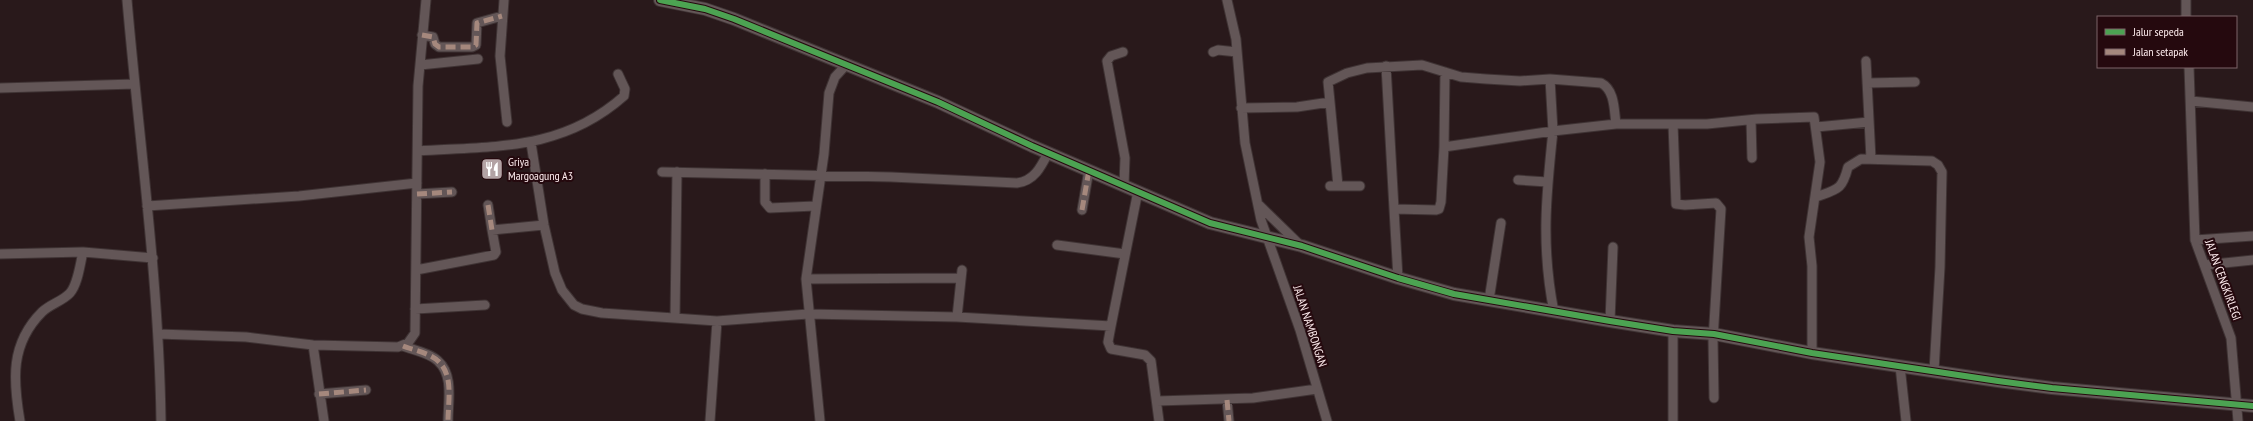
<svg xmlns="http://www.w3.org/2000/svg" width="2253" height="421" font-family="'PT Sans Narrow',sans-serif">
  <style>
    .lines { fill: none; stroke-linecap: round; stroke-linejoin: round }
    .minor-casing { stroke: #3f3334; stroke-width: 11 }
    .tertiary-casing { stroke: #3f3334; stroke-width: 14 }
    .minor { stroke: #635657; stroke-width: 9 }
    .tertiary { stroke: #635657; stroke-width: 12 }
    .quiet { stroke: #a5887d; stroke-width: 5; stroke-dasharray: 10 5; stroke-linecap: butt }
    .cycleway-casing { stroke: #25090e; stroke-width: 8 }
    .cycleway { stroke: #4ca352; stroke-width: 6 }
    .labels { text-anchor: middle; stroke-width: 4; stroke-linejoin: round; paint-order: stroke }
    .poi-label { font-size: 12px; fill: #feecee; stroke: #25090e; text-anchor: start }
    .street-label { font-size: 12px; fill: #feecee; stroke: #25090e }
  </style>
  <rect width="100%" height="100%" fill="#29191b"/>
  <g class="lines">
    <!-- minor casing -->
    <g class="minor-casing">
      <path id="minor" d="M 127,0 C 139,140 159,280 161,421
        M 504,0 L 500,56 L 507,122
        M 1227,0 L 1236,39 L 1245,143 L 1261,220 L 1300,330 L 1327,421
        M 2186,0 L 2186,17
        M 422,35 L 433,37 L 435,44 L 439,47 L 472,47 L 476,45 L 477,23 L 502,16
        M 1123,52 L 1111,56 L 1107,61 L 1125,158 L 1124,185
        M 1213,52 L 1218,50 L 1237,52
        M 1866,61 L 1871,159
        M 420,65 L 478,59
        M 1386,66 L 1394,209
        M 2189,67 L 2195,240 L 2231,338 L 2238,421
        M 1867,83 L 1915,82
        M 0,88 L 135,84
        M 2191,101 L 2253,107
        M 1330,102 L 1338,186
        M 1241,108 L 1297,107 L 1330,102 L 1328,82 L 1347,73 L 1367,68 L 1422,65 L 1461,77 L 1486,79 L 1520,81 L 1550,79 L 1601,83 C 1615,90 1614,110 1616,124
        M 1751,120 L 1752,158
        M 1673,124 L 1676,204 L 1685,205 L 1716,203 L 1721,209 L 1713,340 L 1714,398
        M 1816,127 L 1869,122
        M 531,143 L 544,225 L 555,273 L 562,290 L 574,305 L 582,309 L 602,313 L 717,321 L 808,314 L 957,317 L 1111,326 L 1138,191
        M 1444,147 L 1553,131 L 1550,79
        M 418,151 C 495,146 562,151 624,96 L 625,89 L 618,74
        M 662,172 L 891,177 L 1017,183 C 1034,181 1041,167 1048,153
        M 765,174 L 765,202 L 770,208 L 815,206
        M 1518,180 L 1548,182
        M 1330,186 L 1360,186
        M 417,194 L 452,192
        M 1816,197 C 1838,189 1842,190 1848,167 L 1861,159 L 1932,161 L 1938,165 L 1942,172 L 1940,267 L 1934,371
        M 1258,204 L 1300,245
        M 488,205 L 492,230
        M 147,206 L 299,196 L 417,183
        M 1082,210 L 1089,170
        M 2195,240 L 2253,236
        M 1057,245 L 1125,254
        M 0,254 L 83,252 L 153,258
        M 2205,265 L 2253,260
        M 416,270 L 494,255 L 496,252 L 492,230 L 544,225
        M 1398,278 L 1394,209 L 1436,210 L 1439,209 L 1441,202 L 1444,147 L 1445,72
        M 806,279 L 961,278
        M 1489,300 L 1501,223
        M 415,309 L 485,305
        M 1554,312 C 1541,247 1546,196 1553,131 L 1616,124 L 1707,124 L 1757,119 L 1814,117 L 1820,162 L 1809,237 L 1812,266 L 1812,353
        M 957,317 L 962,270
        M 675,318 L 677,172
        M 1610,321 L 1613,247
        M 1111,326 L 1108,342 L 1111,349 L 1145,355 L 1151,361 L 1159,421
        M 1673,331 L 1673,421
        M 158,334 L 246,337 L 313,345 L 398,347 L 408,343 L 415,333 L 418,86 L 426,0
        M 313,345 L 324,421
        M 403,346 C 413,350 430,353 438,361 C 454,375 448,402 448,421
        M 1900,366 L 1906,421
        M 319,394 L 366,390
        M 1227,400 L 1229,421
        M 1157,401 L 1253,398 L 1317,389
        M 20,421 C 13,380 10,344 42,312 C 50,304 63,301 70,293 C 78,284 80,264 83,252
        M 710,421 L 717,321
        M 820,421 L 806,279 L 824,154 L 829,93 L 835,77 L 846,65"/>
    </g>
    <!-- tertiary casing -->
    <g class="tertiary-casing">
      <path id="tertiary" d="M 660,0 L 705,9 L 734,19 L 938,102 L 1032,146 L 1210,223 L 1302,246 L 1398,278 L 1454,294 L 1610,321 L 1673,331 L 1714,334 L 1812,353 L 1998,381 L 2052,388 L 2253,406"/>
    </g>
    <!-- minor -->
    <use href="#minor" class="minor"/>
    <!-- tertiary -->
    <use href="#tertiary" class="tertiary"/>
    <!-- quiet -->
    <path class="quiet" d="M 422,35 L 433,37 L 435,44 L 439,47 L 472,47 L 476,45 L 477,23 L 502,16
      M 417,194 L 452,192
      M 488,205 L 492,230
      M 1082,210 L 1089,170
      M 403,346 C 413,350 430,353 438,361 C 454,375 448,402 448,421
      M 319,394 L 366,390
      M 1227,400 L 1229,421"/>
    <!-- cycleway casing -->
    <g class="cycleway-casing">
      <path id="cycleway" d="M 660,0 L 705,9 L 734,19 L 938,102 L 1032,146 L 1210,223 L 1302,246 L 1398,278 L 1454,294 L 1610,321 L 1673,331 L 1714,334 L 1812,353 L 1998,381 L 2052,388 L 2253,406"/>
    </g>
    <!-- cycleway -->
    <use href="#cycleway" class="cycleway"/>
  </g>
  <!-- icons -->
  <defs>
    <g id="restaurant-square" transform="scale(1.15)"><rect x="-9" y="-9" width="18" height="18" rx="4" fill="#b3a2a4" stroke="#25090e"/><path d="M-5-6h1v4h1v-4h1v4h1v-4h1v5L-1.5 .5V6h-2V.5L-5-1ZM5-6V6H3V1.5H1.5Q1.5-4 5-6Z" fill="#fff"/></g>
  </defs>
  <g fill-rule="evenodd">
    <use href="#restaurant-square" x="492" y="169"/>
  </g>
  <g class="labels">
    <!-- poi labels -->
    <g class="poi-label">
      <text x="508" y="166">Griya<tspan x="508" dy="14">Margoagung A3</tspan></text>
    </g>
    <!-- street labels -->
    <g class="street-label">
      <text transform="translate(2223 280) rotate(70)" y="4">JALAN CENGKIRLEGI</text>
      <text transform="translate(1310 326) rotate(72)" y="4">JALAN NAMBONGAN</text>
    </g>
  </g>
  <!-- legend -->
  <rect x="2097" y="16" width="140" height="52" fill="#25090e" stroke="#7c6468"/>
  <rect x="2105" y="29" width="20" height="6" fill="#4ca352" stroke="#7c6468"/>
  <text x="2133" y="36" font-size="12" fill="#feecee">Jalur sepeda</text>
  <rect x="2105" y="49" width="20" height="6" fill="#a5887d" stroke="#7c6468"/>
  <text x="2133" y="56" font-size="12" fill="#feecee">Jalan setapak</text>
</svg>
